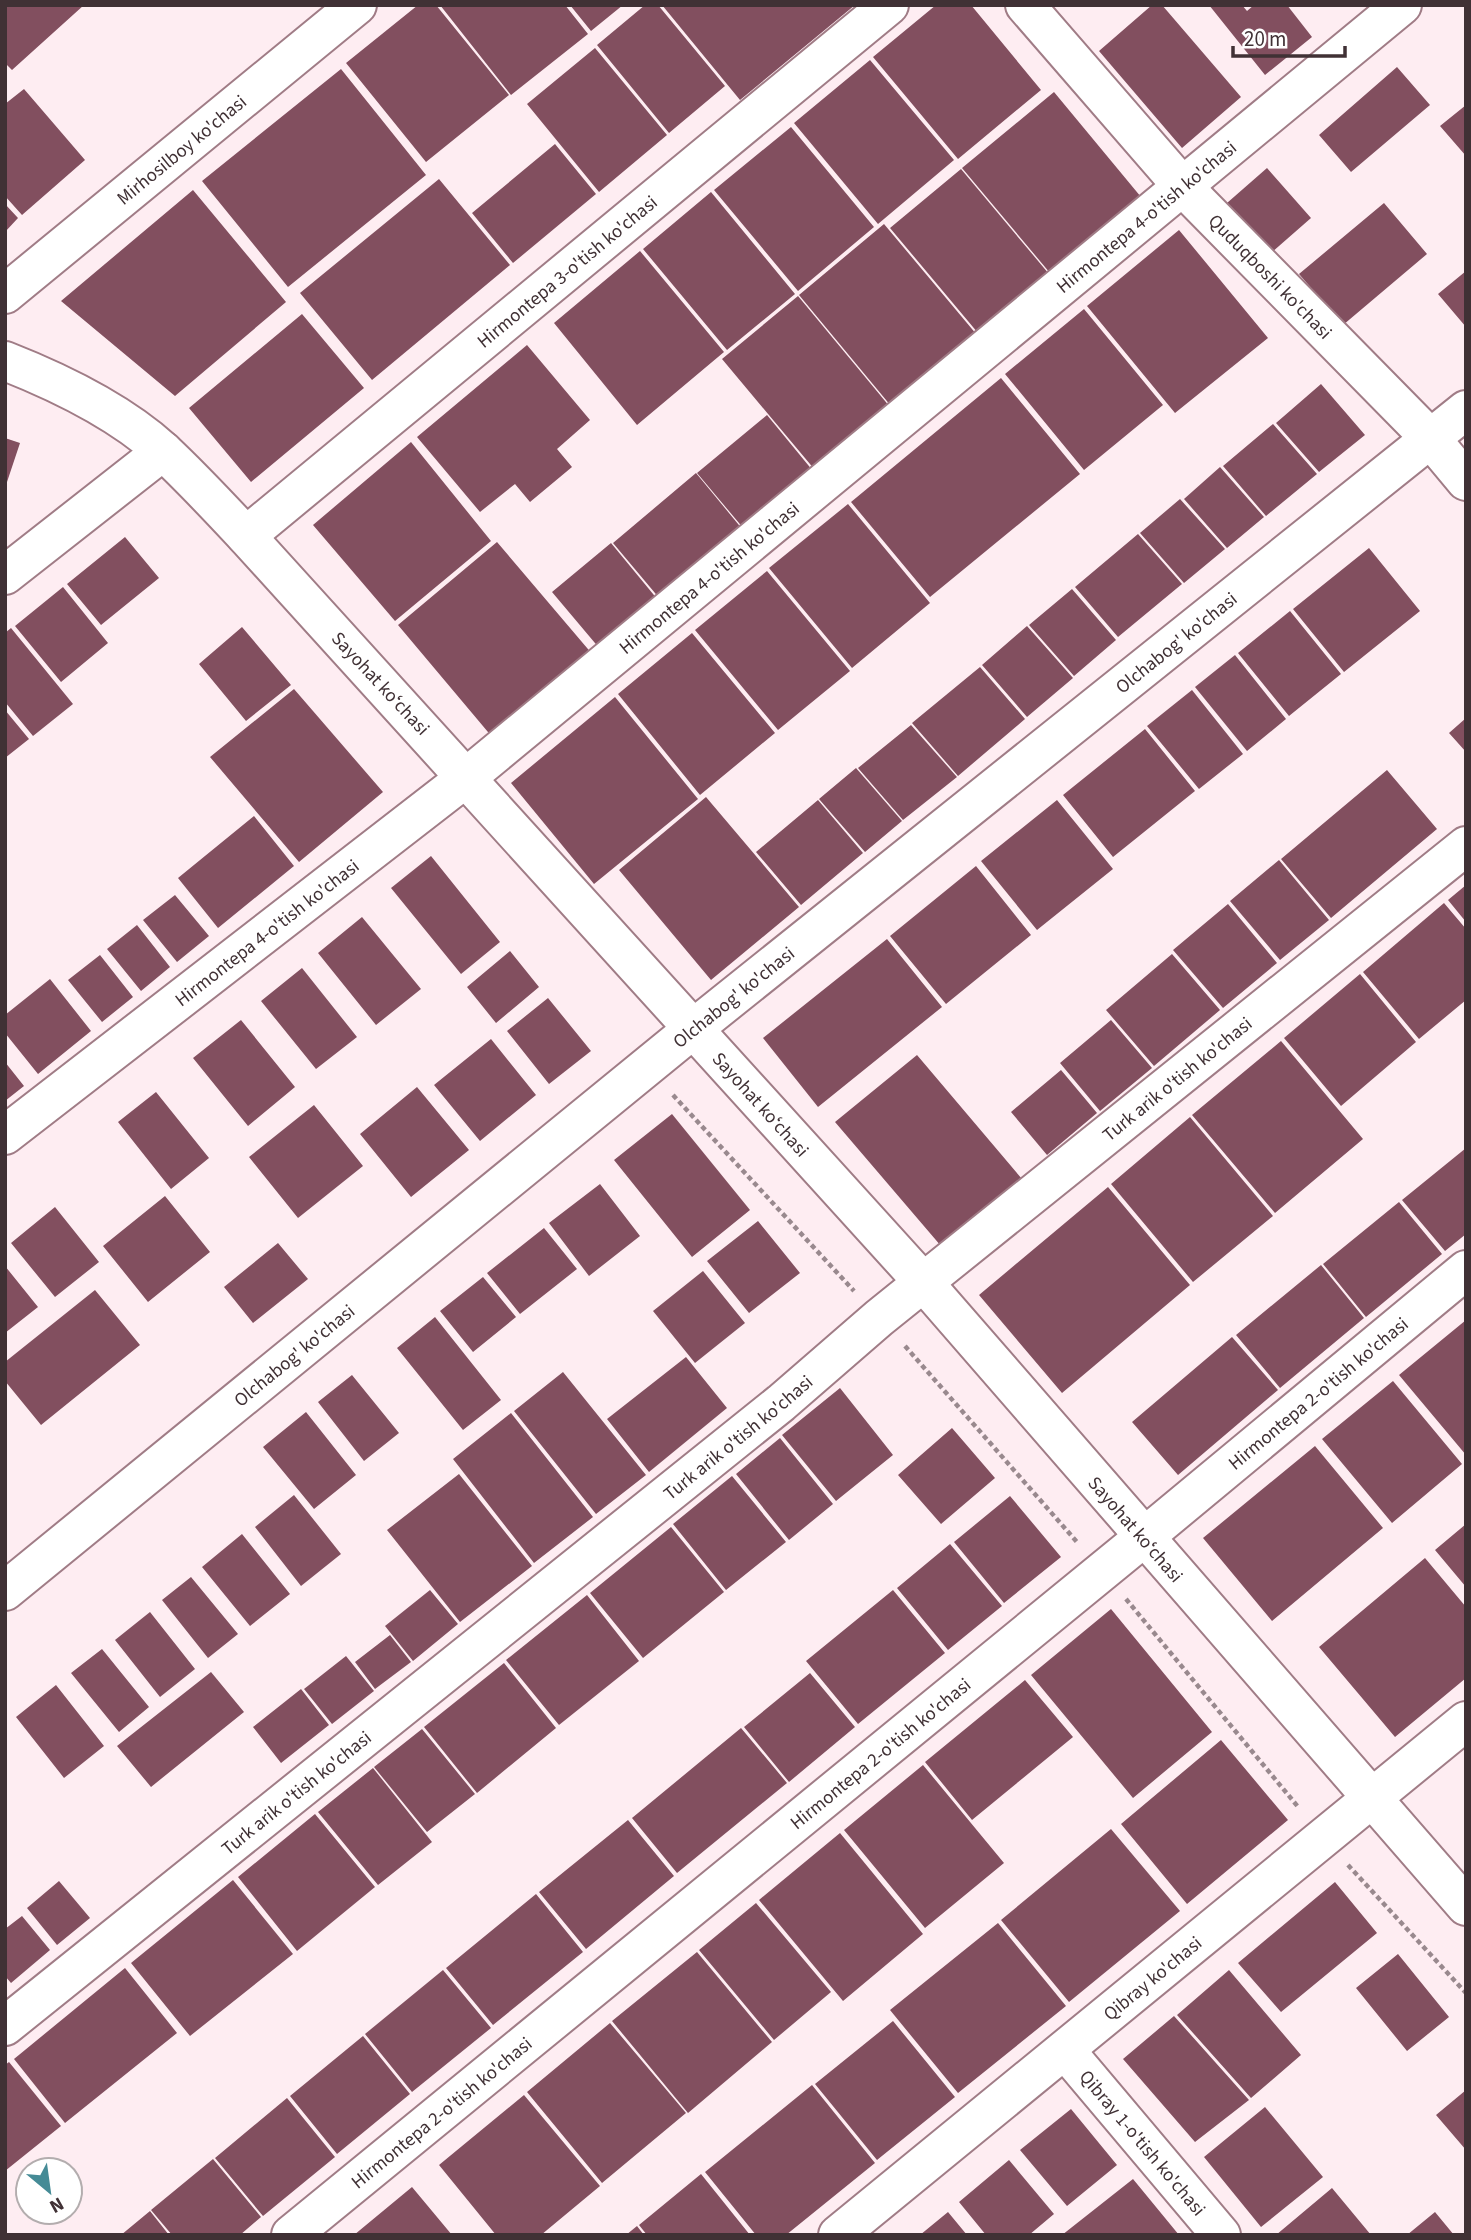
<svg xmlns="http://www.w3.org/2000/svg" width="1471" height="2240" font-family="'Source Sans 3',sans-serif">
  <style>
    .building { fill: #824f5f }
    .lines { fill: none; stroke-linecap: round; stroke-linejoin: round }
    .minor-casing { stroke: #a07c86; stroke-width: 42 }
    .path { stroke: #99898e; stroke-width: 4.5; stroke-dasharray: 5 3.5; stroke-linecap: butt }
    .minor { stroke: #fff; stroke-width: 38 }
    .labels { text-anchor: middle; stroke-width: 7; stroke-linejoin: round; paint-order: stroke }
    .street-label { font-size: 19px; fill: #403135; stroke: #fff }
  </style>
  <rect width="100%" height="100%" fill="#feedf2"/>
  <!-- building -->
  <path class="building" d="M 5,5 L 84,5 L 12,70 L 5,63 Z
    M 418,5 L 436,5 L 509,95 L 426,162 L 346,63 Z
    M 440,5 L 565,5 L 588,34 L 511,95 Z
    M 570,5 L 623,5 L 591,31 Z
    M 645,5 L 658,5 L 725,86 L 669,133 L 597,45 Z
    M 662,5 L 855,5 L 740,100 Z
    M 936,5 L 971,5 L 1041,90 L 958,159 L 873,57 Z
    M 1152,5 L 1162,5 L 1241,97 L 1182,148 L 1099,51 Z
    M 1209,5 L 1242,5 L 1247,11 L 1254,5 L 1287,5 L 1312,37 L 1265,75 Z
    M 595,48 L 667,135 L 599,192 L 527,104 Z
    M 870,60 L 954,160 L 878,224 L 794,123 Z
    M 1397,67 L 1430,105 L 1351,172 L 1319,135 Z
    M 341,69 L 426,175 L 288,287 L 202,181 Z
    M 24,89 L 85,160 L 22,215 L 5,196 L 5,104 Z
    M 1054,92 L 1141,197 L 1050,273 L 962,168 Z
    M 1466,105 L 1466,156 L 1440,126 Z
    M 791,127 L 874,227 L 798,291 L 714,190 Z
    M 555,144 L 596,194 L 513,263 L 472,213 Z
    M 1267,168 L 1311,218 L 1271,253 L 1227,203 Z
    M 961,169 L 1049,274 L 978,333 L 890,228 Z
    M 439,179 L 510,265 L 372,380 L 300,293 Z
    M 193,190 L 286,302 L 175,396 L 61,301 Z
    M 711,192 L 795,294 L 727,350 L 643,249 Z
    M 1384,203 L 1427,254 L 1343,325 L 1299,274 Z
    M 5,204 L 18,218 L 5,232 Z
    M 884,224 L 977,335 L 891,406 L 799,295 Z
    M 1179,230 L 1268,338 L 1175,413 L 1087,306 Z
    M 640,251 L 724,352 L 637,425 L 554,323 Z
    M 1466,271 L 1466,327 L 1438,294 Z
    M 798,296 L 890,407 L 815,470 L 722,359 Z
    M 1084,309 L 1163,405 L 1084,470 L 1005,374 Z
    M 302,314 L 364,388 L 251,482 L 189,408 Z
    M 527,345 L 590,420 L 557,449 L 572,467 L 530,502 L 515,484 L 480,512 L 417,437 Z
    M 1001,378 L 1080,474 L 930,597 L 851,502 Z
    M 1321,384 L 1365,435 L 1319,472 L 1276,423 Z
    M 767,415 L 813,471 L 744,529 L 697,473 Z
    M 1273,424 L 1317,474 L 1266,516 L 1223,466 Z
    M 5,438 L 20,443 L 6,485 L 5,485 Z
    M 411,442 L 491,541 L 395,621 L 313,525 Z
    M 1220,467 L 1264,517 L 1227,548 L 1184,499 Z
    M 696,473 L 743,530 L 660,599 L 613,543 Z
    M 1180,499 L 1225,549 L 1184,583 L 1140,533 Z
    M 848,504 L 930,603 L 852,668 L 769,568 Z
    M 1138,534 L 1182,584 L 1118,637 L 1075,587 Z
    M 125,537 L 159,578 L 101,625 L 67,584 Z
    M 497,542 L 593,655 L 493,738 L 398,625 Z
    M 611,543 L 658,600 L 600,649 L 552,592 Z
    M 1369,548 L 1420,611 L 1344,672 L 1293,609 Z
    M 767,571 L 850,671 L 778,730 L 695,630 Z
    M 63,587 L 108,643 L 61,682 L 15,626 Z
    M 1072,589 L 1116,640 L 1074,676 L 1029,625 Z
    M 1290,611 L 1341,674 L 1289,716 L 1238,653 Z
    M 1027,626 L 1073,678 L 1027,717 L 982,665 Z
    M 242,627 L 291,685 L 246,721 L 199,664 Z
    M 11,628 L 73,704 L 33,736 L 5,702 L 5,633 Z
    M 692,633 L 775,733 L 700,795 L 618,694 Z
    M 1235,655 L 1286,719 L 1247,751 L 1195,687 Z
    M 980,667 L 1025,719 L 958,776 L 912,723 Z
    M 294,689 L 383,792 L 299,862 L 210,757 Z
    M 1192,690 L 1243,754 L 1199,789 L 1147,726 Z
    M 615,697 L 698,799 L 594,884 L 511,783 Z
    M 5,710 L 29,739 L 5,758 Z
    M 1466,718 L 1466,752 L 1449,733 Z
    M 911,725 L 957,777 L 903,820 L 858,768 Z
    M 1145,729 L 1195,791 L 1113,857 L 1063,795 Z
    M 856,768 L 902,821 L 865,852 L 819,799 Z
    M 1387,770 L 1437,829 L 1331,918 L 1281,859 Z
    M 706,797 L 799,907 L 711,980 L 619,870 Z
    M 818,800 L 863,853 L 801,905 L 756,852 Z
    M 1057,800 L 1113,869 L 1037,930 L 981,861 Z
    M 254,816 L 294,866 L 218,928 L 178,878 Z
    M 431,856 L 500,942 L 461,974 L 391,888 Z
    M 1279,860 L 1329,920 L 1280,960 L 1230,901 Z
    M 976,866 L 1031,935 L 946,1004 L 890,936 Z
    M 1466,885 L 1466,922 L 1448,900 Z
    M 175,895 L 209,936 L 177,962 L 143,920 Z
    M 1444,903 L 1466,929 L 1466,1000 L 1419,1039 L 1363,972 Z
    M 1228,904 L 1277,963 L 1223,1008 L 1173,950 Z
    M 362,917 L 421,989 L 376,1025 L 318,953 Z
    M 137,925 L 170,967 L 141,991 L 107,949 Z
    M 887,939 L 942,1007 L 818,1107 L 763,1038 Z
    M 510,951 L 539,987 L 496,1023 L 467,987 Z
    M 1172,954 L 1220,1010 L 1154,1066 L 1106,1010 Z
    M 100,955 L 133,997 L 102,1022 L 68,980 Z
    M 302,968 L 357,1037 L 316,1069 L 261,1001 Z
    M 1360,974 L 1416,1042 L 1341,1106 L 1284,1038 Z
    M 50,979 L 91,1031 L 38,1074 L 5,1033 L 5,1015 Z
    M 548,998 L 591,1051 L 549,1084 L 507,1031 Z
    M 241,1020 L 295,1087 L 248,1126 L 193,1058 Z
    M 1111,1020 L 1152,1068 L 1100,1111 L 1060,1063 Z
    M 491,1039 L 536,1095 L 480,1141 L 434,1085 Z
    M 1281,1041 L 1363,1139 L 1275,1213 L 1192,1115 Z
    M 917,1055 L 1022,1179 L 941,1246 L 835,1122 Z
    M 5,1062 L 24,1086 L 5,1101 Z
    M 1061,1070 L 1097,1113 L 1047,1155 L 1011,1112 Z
    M 417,1087 L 469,1150 L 411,1197 L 360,1134 Z
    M 156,1092 L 209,1158 L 171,1189 L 118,1122 Z
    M 314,1105 L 363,1166 L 298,1218 L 249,1157 Z
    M 672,1114 L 750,1210 L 692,1257 L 614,1160 Z
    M 1190,1117 L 1273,1216 L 1193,1282 L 1111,1184 Z
    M 1466,1148 L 1466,1234 L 1445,1251 L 1402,1200 Z
    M 600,1184 L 640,1236 L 589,1276 L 549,1223 Z
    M 1108,1187 L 1190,1285 L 1062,1393 L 979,1295 Z
    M 165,1196 L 210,1252 L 148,1302 L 103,1246 Z
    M 1399,1202 L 1442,1254 L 1366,1317 L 1323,1264 Z
    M 55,1207 L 99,1262 L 55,1297 L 11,1243 Z
    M 758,1221 L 800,1273 L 749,1313 L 707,1261 Z
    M 544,1228 L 577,1269 L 520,1314 L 487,1273 Z
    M 278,1243 L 308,1279 L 253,1323 L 224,1287 Z
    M 1321,1265 L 1364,1318 L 1280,1388 L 1236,1335 Z
    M 5,1266 L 38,1307 L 5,1333 Z
    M 703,1271 L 745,1323 L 695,1363 L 653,1311 Z
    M 483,1277 L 516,1317 L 473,1352 L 440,1311 Z
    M 95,1290 L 140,1345 L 41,1425 L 5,1381 L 5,1362 Z
    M 435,1317 L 501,1400 L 463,1430 L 397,1348 Z
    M 1466,1320 L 1466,1455 L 1399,1375 Z
    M 1232,1337 L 1278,1390 L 1178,1475 L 1132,1422 Z
    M 686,1357 L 727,1408 L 649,1472 L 607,1419 Z
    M 563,1372 L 646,1475 L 596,1514 L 514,1411 Z
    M 352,1375 L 399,1433 L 364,1461 L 318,1402 Z
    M 1393,1381 L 1462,1464 L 1392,1523 L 1322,1439 Z
    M 840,1388 L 893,1455 L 836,1501 L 782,1435 Z
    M 306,1412 L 356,1475 L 314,1509 L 263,1447 Z
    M 511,1413 L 593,1517 L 534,1563 L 453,1459 Z
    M 952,1428 L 995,1478 L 941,1524 L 898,1475 Z
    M 780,1438 L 833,1504 L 789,1540 L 736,1474 Z
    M 1315,1446 L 1383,1528 L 1272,1621 L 1203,1538 Z
    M 459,1474 L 532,1566 L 460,1622 L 387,1530 Z
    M 732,1476 L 786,1542 L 726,1590 L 673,1524 Z
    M 294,1495 L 341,1554 L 301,1586 L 255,1527 Z
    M 1010,1496 L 1061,1557 L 1004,1603 L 954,1542 Z
    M 1466,1524 L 1466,1587 L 1435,1550 Z
    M 671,1527 L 724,1592 L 643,1658 L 590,1593 Z
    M 242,1534 L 290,1594 L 250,1626 L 202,1567 Z
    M 950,1544 L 1002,1606 L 948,1650 L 897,1588 Z
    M 1425,1558 L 1466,1607 L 1466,1678 L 1395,1737 L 1319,1647 Z
    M 191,1577 L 238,1634 L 208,1658 L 162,1600 Z
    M 430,1590 L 458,1624 L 413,1661 L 385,1626 Z
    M 893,1590 L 945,1653 L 858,1724 L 806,1661 Z
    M 587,1595 L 639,1661 L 559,1725 L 506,1660 Z
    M 1111,1609 L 1212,1732 L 1133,1798 L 1031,1675 Z
    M 150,1612 L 195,1669 L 160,1697 L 115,1640 Z
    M 390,1635 L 411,1662 L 375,1689 L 355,1662 Z
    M 102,1649 L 149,1707 L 119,1732 L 71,1673 Z
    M 346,1656 L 374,1691 L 332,1724 L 304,1689 Z
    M 504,1663 L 556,1728 L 477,1793 L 424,1727 Z
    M 211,1672 L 244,1712 L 151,1787 L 117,1746 Z
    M 810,1673 L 855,1727 L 789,1782 L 744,1727 Z
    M 1025,1680 L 1073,1737 L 972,1820 L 925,1762 Z
    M 56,1685 L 104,1746 L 64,1778 L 16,1717 Z
    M 301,1689 L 329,1725 L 281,1763 L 253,1727 Z
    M 741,1728 L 787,1783 L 677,1873 L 632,1818 Z
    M 422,1729 L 475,1794 L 427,1832 L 374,1767 Z
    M 1221,1740 L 1288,1820 L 1187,1904 L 1121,1824 Z
    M 923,1765 L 1004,1863 L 925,1928 L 844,1830 Z
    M 373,1768 L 432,1842 L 378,1885 L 318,1812 Z
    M 315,1814 L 375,1887 L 297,1951 L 238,1877 Z
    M 628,1820 L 674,1876 L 586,1949 L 539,1892 Z
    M 1111,1829 L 1180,1911 L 1069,2002 L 1001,1920 Z
    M 840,1833 L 923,1934 L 843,2001 L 759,1900 Z
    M 233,1880 L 293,1954 L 190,2036 L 131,1963 Z
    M 59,1881 L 90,1918 L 57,1945 L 27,1908 Z
    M 1335,1882 L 1377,1933 L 1281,2012 L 1238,1963 Z
    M 536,1894 L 583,1952 L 493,2025 L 446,1968 Z
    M 756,1903 L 831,1992 L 774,2040 L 699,1950 Z
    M 22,1916 L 50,1950 L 11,1983 L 5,1976 L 5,1929 Z
    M 998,1923 L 1066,2006 L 958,2093 L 890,2010 Z
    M 697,1952 L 772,2042 L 688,2113 L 612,2021 Z
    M 1398,1954 L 1449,2017 L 1407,2051 L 1356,1988 Z
    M 125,1968 L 177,2033 L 65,2123 L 14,2059 Z
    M 443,1970 L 491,2028 L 412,2092 L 365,2034 Z
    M 1229,1970 L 1301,2055 L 1251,2098 L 1177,2015 Z
    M 1174,2016 L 1249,2100 L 1195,2142 L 1123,2059 Z
    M 893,2021 L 955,2097 L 877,2160 L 815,2084 Z
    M 610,2023 L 686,2113 L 602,2183 L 527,2092 Z
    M 363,2036 L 410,2094 L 337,2154 L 290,2096 Z
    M 9,2062 L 61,2126 L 5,2171 L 5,2065 Z
    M 812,2085 L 875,2163 L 786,2235 L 756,2235 L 705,2172 Z
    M 1466,2090 L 1466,2150 L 1436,2115 Z
    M 524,2095 L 600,2186 L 541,2235 L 496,2235 L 439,2165 Z
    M 287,2098 L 335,2157 L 263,2216 L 215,2158 Z
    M 1265,2107 L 1323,2177 L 1261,2227 L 1204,2157 Z
    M 1071,2109 L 1117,2165 L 1067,2206 L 1020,2150 Z
    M 213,2159 L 261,2217 L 240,2235 L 172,2235 L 151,2210 Z
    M 1009,2160 L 1054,2214 L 1029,2235 L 986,2235 L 959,2202 Z
    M 701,2174 L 750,2235 L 647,2235 L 639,2225 Z
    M 1133,2179 L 1179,2235 L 1062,2235 Z
    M 412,2187 L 452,2235 L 354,2235 Z
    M 1332,2188 L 1371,2235 L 1276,2235 Z
    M 150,2211 L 169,2235 L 121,2235 Z
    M 948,2212 L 967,2235 L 920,2235 Z
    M 1435,2212 L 1454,2235 L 1407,2235 Z
    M 637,2226 L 644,2235 L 626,2235 Z"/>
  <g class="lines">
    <!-- minor casing -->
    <g class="minor-casing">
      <g id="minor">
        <path id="s1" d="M 1025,5 L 1183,187 L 1431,439 L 1466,481"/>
        <path id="s2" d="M 5,294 L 357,5"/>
        <path d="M 5,361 C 61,383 119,411 163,451 C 192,478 219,507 246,536 L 924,1283 L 1466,1906"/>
        <path id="s3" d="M 246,536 L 889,5"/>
        <path d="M 5,575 L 163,451"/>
        <path id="s4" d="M 5,1135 L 467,777 L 1402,5"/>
        <path id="s5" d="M 5,1591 L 693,1029 L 1466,410"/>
        <path id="s6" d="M 5,2026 L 781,1403 L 879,1318 L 1466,846"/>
        <path id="s7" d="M 1065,2050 L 1221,2235"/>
        <path id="s8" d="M 291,2235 L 1143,1538 L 1466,1270"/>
        <path id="s9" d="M 838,2235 L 1466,1721"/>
      </g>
    </g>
    <!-- path -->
    <path class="path" d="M 673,1095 L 854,1291
      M 905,1346 L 1077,1542
      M 1126,1599 L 1299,1808
      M 1348,1865 L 1466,1993"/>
    <!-- minor -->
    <use href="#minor" class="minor"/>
  </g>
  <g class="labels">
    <!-- street labels -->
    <g class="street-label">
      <text dy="7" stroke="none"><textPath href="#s2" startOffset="228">Mirhosilboy ko'chasi</textPath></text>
      <text dy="7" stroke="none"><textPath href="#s4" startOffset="1465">Hirmontepa 4-o'tish ko'chasi</textPath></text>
      <text dy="7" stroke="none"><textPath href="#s3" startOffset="416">Hirmontepa 3-o'tish ko'chasi</textPath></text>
      <text dy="7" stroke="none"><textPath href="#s1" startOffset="366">Quduqboshi ko'chasi</textPath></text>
      <text dy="7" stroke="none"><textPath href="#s4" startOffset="898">Hirmontepa 4-o'tish ko'chasi</textPath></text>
      <text dy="7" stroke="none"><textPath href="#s5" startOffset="1507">Olchabog' ko'chasi</textPath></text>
      <text transform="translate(381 683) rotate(47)" y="7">Sayohat koʻchasi</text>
      <text dy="7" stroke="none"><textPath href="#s4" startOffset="331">Hirmontepa 4-o'tish ko'chasi</textPath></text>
      <text dy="7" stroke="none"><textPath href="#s5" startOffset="940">Olchabog' ko'chasi</textPath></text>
      <text dy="7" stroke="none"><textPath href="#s6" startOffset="1507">Turk arik o'tish ko'chasi</textPath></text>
      <text transform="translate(761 1104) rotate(48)" y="7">Sayohat koʻchasi</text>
      <text dy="7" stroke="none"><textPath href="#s5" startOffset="373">Olchabog' ko'chasi</textPath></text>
      <text dy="7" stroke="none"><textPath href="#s8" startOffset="1328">Hirmontepa 2-o'tish ko'chasi</textPath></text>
      <text dy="7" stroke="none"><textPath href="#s6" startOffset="940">Turk arik o'tish ko'chasi</textPath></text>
      <text transform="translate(1136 1529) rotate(49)" y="7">Sayohat koʻchasi</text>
      <text dy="7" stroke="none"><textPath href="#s8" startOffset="761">Hirmontepa 2-o'tish ko'chasi</textPath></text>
      <text dy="7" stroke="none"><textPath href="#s6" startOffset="373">Turk arik o'tish ko'chasi</textPath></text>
      <text dy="7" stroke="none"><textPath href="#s9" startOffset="406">Qibray ko'chasi</textPath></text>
      <text dy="7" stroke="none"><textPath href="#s8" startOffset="194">Hirmontepa 2-o'tish ko'chasi</textPath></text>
      <text dy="7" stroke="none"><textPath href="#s7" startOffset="121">Qibray 1-o'tish ko'chasi</textPath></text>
    </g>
  </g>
  <!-- border -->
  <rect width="1471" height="2240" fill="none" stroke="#403135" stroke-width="14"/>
  <!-- north arrow -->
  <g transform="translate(49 2191) rotate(151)"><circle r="33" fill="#ffffff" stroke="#b3adae" stroke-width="2"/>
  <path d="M0-5L12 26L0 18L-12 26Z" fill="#458b96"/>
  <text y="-10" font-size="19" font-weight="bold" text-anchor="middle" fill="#403135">N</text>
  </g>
  <!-- scale -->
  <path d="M1233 46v10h112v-10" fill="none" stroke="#403135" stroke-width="3.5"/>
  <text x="1244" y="46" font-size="21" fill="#403135" stroke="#ffffff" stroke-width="5" paint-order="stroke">20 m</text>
</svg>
